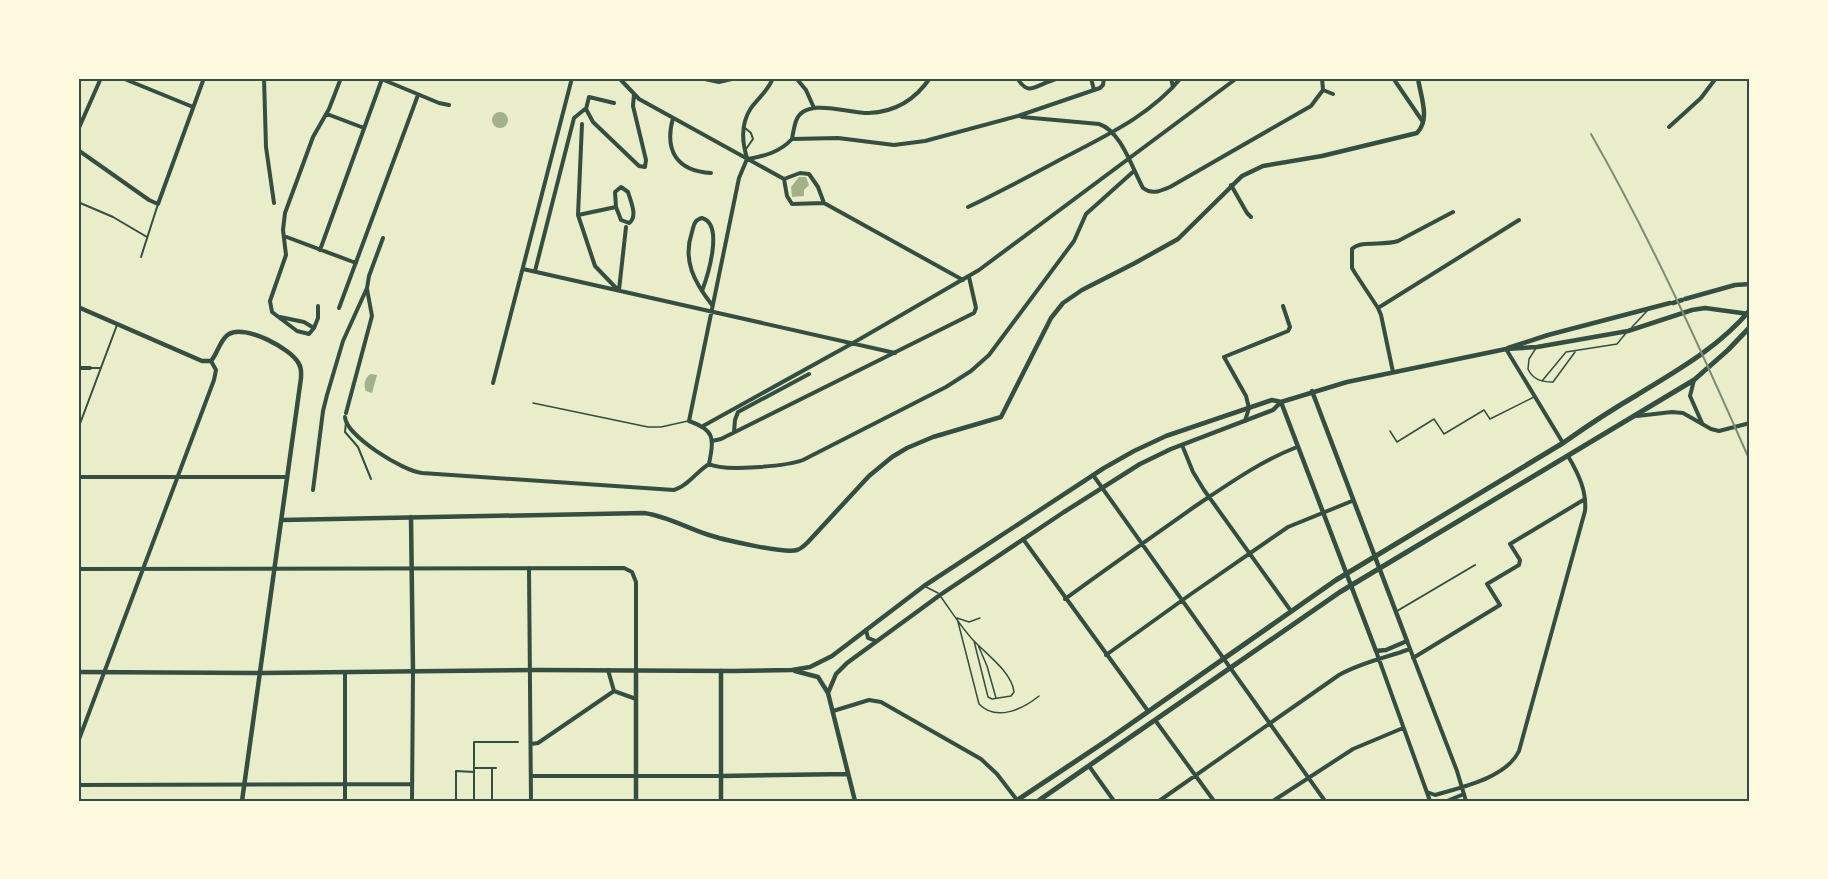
<svg xmlns="http://www.w3.org/2000/svg" width="1828" height="879" font-family="'Titillium Web',sans-serif">
  <style>
    .water { fill: #a3b18a }
    .lines { fill: none; stroke-linecap: round; stroke-linejoin: round }
    .service { stroke: #344e41; stroke-width: 1.5 }
    .pedestrian { stroke: #344e41; stroke-width: 2 }
    .minor { stroke: #344e41; stroke-width: 4 }
    .tertiary { stroke: #344e41; stroke-width: 4.5 }
    .secondary { stroke: #344e41; stroke-width: 4.5 }
    .primary { stroke: #344e41; stroke-width: 5 }
    .rail { stroke: #7c8e77; stroke-width: 2 }
    .neatline { fill: none; stroke: #344e41; stroke-width: 2 }
  </style>
  <rect width="100%" height="100%" fill="#e9edc9"/>
  <!-- water -->
  <path class="water" d="M492 120a8 8 0 1 1 16 0a8 8 0 1 1-16 0Z
    M 799,177 L 806,177 L 809,185 L 804,190 L 804,196 L 792,197 L 791,187 Z
    M 371,374 L 377,375 L 372,393 L 366,391 C 363,386 365,376 371,374 Z"/>
  <g class="lines">
    <!-- service -->
    <path class="service" d="M 1632,327 L 1647,311
      M 1536,348 L 1529,359 L 1528,369 C 1533,380 1542,382 1553,382 L 1575,352
      M 1542,381 L 1566,352 L 1617,344 L 1626,333
      M 533,403 L 648,427 L 661,427 L 688,421
      M 1390,431 L 1397,442 L 1434,419 L 1444,434 L 1484,410 L 1490,419 L 1534,397
      M 926,587 L 938,593
      M 941,597 C 951,611 961,627 973,640 C 985,653 1012,672 1014,692 L 1011,696 L 992,699 L 988,697 L 974,641
      M 957,618 L 979,704 C 996,722 1023,709 1039,696
      M 957,618 L 969,622 L 980,618
      M 978,645 L 987,666 L 996,698"/>
    <!-- pedestrian -->
    <path class="pedestrian" d="M 745,128 L 751,133 L 753,139 L 746,149
      M 78,202 L 113,217 L 147,237
      M 141,257 L 158,204
      M 90,368 L 101,368
      M 346,422 L 345,432 L 358,447 L 371,479
      M 78,429 L 117,325
      M 1397,611 L 1475,565
      M 475,768 L 496,768
      M 492,768 L 492,801
      M 456,801 L 456,771 L 474,772
      M 474,801 L 474,742 L 518,742"/>
    <!-- minor -->
    <path class="minor" d="M 122,78 L 193,107
      M 264,78 L 266,147 L 274,203
      M 379,78 L 439,103 L 449,105
      M 700,78 L 719,82 L 736,78
      M 796,78 L 806,90 L 814,108
      M 930,78 C 915,100 896,112 869,113 C 850,114 805,96 796,121 C 794,127 793,133 792,139 L 838,138 L 894,145 L 925,141 L 1018,116 L 1100,88 L 1103,85 L 1104,78
      M 1017,78 C 1026,92 1030,90 1043,84 C 1048,81 1053,81 1058,78
      M 1091,78 L 1094,90
      M 1171,78 L 1173,87
      M 1393,78 L 1423,122
      M 620,79 L 639,99 L 784,179
      M 1323,90 L 1333,94
      M 614,103 L 589,97 L 586,109 L 593,122 L 639,166 L 645,167 L 646,160 L 633,106 L 634,94
      M 327,114 L 364,128
      M 1022,117 L 1099,124 C 1121,131 1132,168 1143,188 C 1152,195 1160,191 1170,187 L 1311,106 L 1323,90 L 1322,78
      M 673,118 C 664,151 677,171 711,173
      M 582,124 L 578,215 L 595,266 L 618,290
      M 1669,127 L 1701,98 L 1716,78
      M 78,130 L 101,78
      M 78,150 L 149,200 L 158,204 L 204,78
      M 747,158 C 742,142 741,123 751,108 C 759,97 768,91 773,78
      M 748,159 C 765,156 780,152 792,139
      M 784,179 L 800,173 L 809,174 L 818,187 L 824,203
      M 784,179 L 787,196 L 792,204 L 824,203
      M 1231,185 L 1247,213 L 1251,217
      M 621,187 L 628,192 C 631,202 638,217 629,223 L 621,220 L 616,207 L 615,192 Z
      M 824,203 L 963,280
      M 968,207 C 1002,191 1035,173 1067,156 C 1109,134 1150,115 1181,78
      M 578,215 L 616,207
      M 284,236 L 356,263
      M 320,250 L 382,79
      M 523,269 L 895,353
      M 535,271 L 574,118 L 585,109
      M 619,290 L 626,227
      M 702,291 C 708,275 724,224 702,218 C 694,220 694,225 692,232 C 682,261 695,283 712,305
      M 339,308 L 418,95
      M 1378,308 L 1519,220
      M 280,317 L 304,322 L 314,328 L 309,334 L 297,331 L 272,312 L 270,301 L 286,255 L 283,230 L 285,213 L 313,137 L 329,109 L 341,78
      M 314,328 L 318,318 L 318,306
      M 1506,349 L 1563,443
      M 78,368 L 90,368
      M 1393,372 L 1381,315 L 1378,308 L 1355,273 L 1352,268 L 1352,249 C 1361,240 1384,246 1398,241 L 1453,212
      M 1694,380 L 1690,396 L 1702,423
      M 493,383 L 572,78
      M 346,413 L 372,316 L 367,289
      M 1637,416 L 1672,412 L 1683,413 L 1711,429 L 1719,431 L 1750,423
      M 345,417 C 346,436 403,471 422,473 L 674,490 C 688,486 696,472 709,464
      M 1245,421 L 1249,408 L 1246,396 L 1224,357 L 1288,331 L 1290,327 L 1283,306
      M 703,426 L 853,343 L 979,270 L 1237,78
      M 734,432 L 735,420 L 738,412 L 809,374
      M 712,441 L 721,439 L 974,313 L 976,308 L 969,277
      M 1182,445 L 1193,472 L 1204,490 L 1291,611
      M 709,464 C 724,472 787,466 803,460 L 946,387 L 971,371 L 989,355 L 1074,241 L 1086,214 L 1134,171
      M 709,464 C 714,438 715,430 689,421 L 739,178 L 747,159
      M 1093,475 L 1325,801
      M 78,477 L 287,477
      M 313,490 L 323,411 L 327,395 L 343,341 L 367,288 L 369,276 L 383,238
      M 1023,539 L 1148,711
      M 529,568 L 531,801
      M 78,569 L 624,568 L 632,572 L 636,582 L 636,670
      M 1065,599 C 1109,567 1153,536 1197,505 C 1230,483 1261,461 1297,447
      M 866,630 L 868,638 L 876,641
      M 1407,641 L 1457,771 L 1466,801
      M 1376,651 L 1430,801
      M 1106,655 L 1191,594 L 1288,527 L 1352,501
      M 1413,658 L 1500,605 L 1487,584 L 1519,565 L 1520,560 L 1510,544 L 1585,499
      M 608,670 L 614,691
      M 345,672 L 345,801
      M 614,691 L 636,699
      M 833,711 L 869,700 L 881,702 L 981,759 L 997,774 L 1017,800
      M 1155,720 L 1214,801
      M 78,742 L 214,380 L 216,370 L 211,361
      M 531,744 L 538,743 L 614,691
      M 1089,766 L 1114,801
      M 531,776 L 721,776
      M 78,785 L 412,784
      M 1427,792 L 1435,795 C 1462,787 1506,778 1519,751 L 1585,511 C 1587,491 1578,473 1568,456
      M 412,801 L 413,672
      M 1159,801 L 1339,675 C 1362,662 1385,658 1410,649
      M 1273,801 L 1353,749 L 1403,728
      M 1447,801 L 1464,794"/>
    <!-- tertiary -->
    <path class="tertiary" d="M 411,517 L 413,672
      M 282,520 L 644,513 C 666,516 685,527 706,534 C 720,539 784,554 797,550 C 801,549 805,545 808,542 L 869,476 L 892,457 L 907,448 L 933,437 L 1001,417 L 1051,318 L 1063,303 L 1082,290 L 1135,263 L 1178,239 L 1242,176 L 1263,166 L 1322,156 L 1417,133 C 1431,119 1420,95 1418,78
      M 721,671 L 721,776
      M 78,672 L 261,673
      M 636,801 L 636,670"/>
    <!-- secondary -->
    <path class="secondary" d="M 1685,299 L 1735,285 L 1750,284
      M 1673,303 L 1682,300
      M 78,307 L 202,361 L 211,361 C 218,353 220,339 229,334 C 245,324 292,349 299,364 C 302,369 301,373 301,378 L 242,801
      M 1508,348 L 1548,335 L 1670,303
      M 1281,402 L 1376,651 L 1386,650 L 1407,641 L 1312,391
      M 795,671 L 818,677 L 828,693 L 855,801
      M 261,673 L 538,670 L 733,671 L 792,670 L 810,667 L 832,656 L 924,586 L 1104,468 L 1134,451 L 1166,436 L 1272,400 L 1281,402
      M 828,693 L 836,674 L 847,663 L 940,595 L 1064,512 L 1140,464 L 1171,449 L 1273,410 L 1281,402 L 1347,382 L 1506,349 L 1537,347 L 1628,331 L 1692,310 L 1705,308 L 1749,314
      M 721,801 L 721,776 L 848,774"/>
    <!-- primary -->
    <path class="primary" d="M 1016,801 L 1109,739 L 1336,580 L 1563,443 C 1587,426 1611,410 1637,395 C 1678,370 1719,347 1750,310
      M 1038,801 L 1340,592 L 1694,380 L 1728,350 L 1750,327"/>
    <!-- rail -->
    <path class="rail" d="M 1591,134 C 1651,239 1701,350 1750,461"/>
  </g>
  <!-- border -->
  <rect width="1828" height="879" fill="none" stroke="#fefae0" stroke-width="159"/>
  <rect x="80" y="80" width="1668" height="720" class="neatline"/>
</svg>
